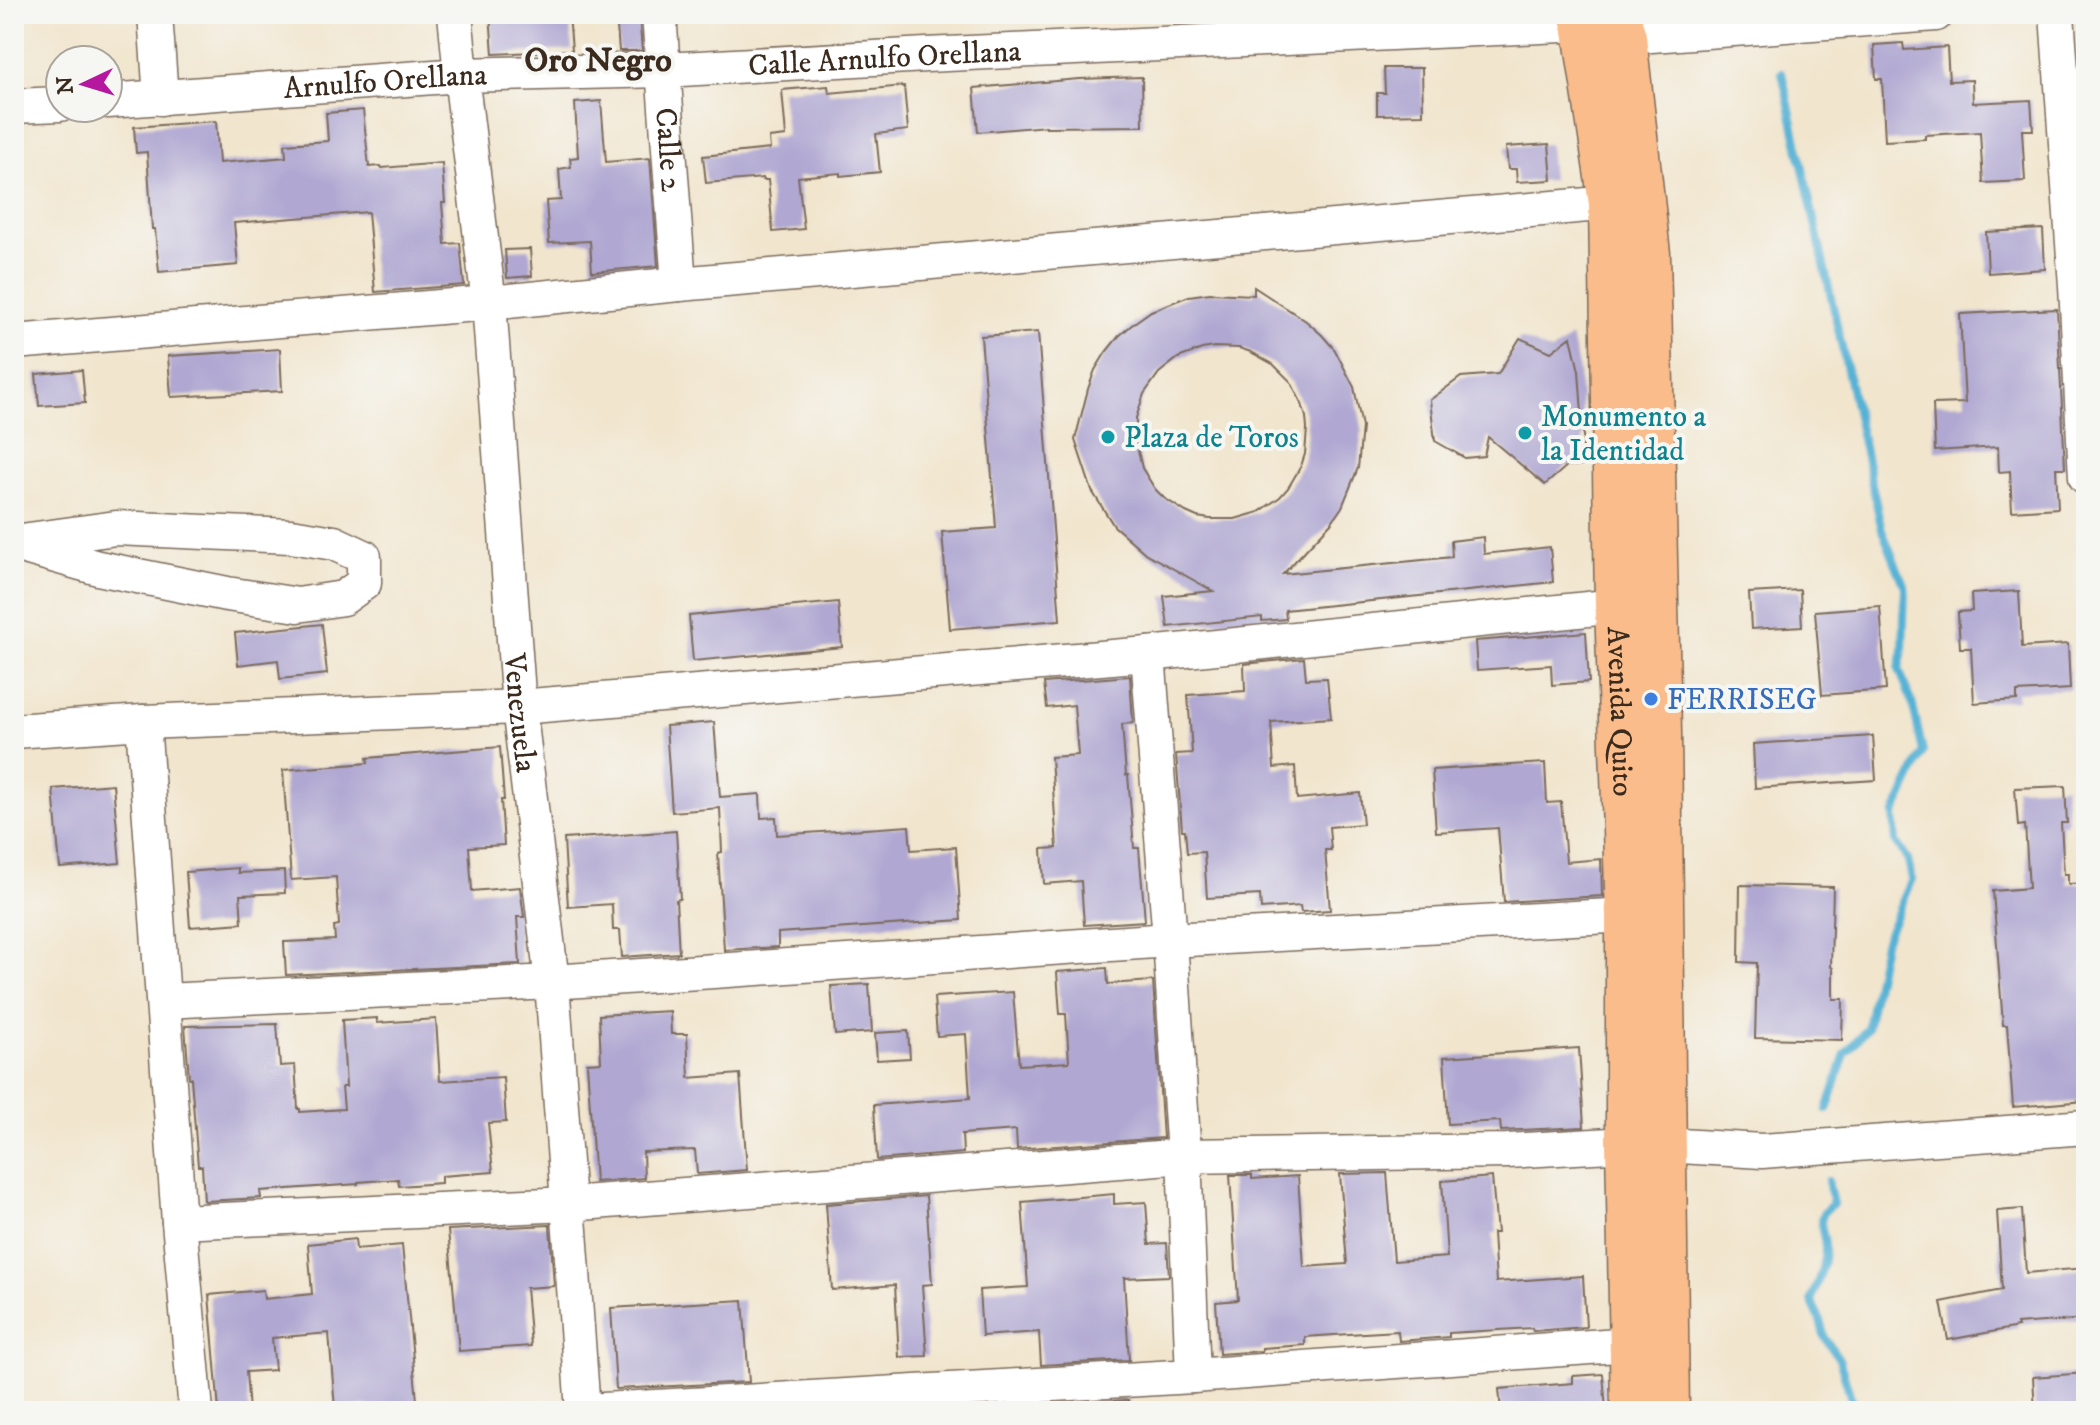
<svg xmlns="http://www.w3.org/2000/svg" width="2100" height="1425" font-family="'IM FELL DW Pica',serif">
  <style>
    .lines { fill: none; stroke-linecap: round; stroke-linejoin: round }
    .stream { stroke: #57b2d5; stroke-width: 8 }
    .building { fill: #b0a8d2; fill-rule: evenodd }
    .minor-casing { stroke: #7b6b5b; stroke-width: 37 }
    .highway-casing { stroke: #7b6b5b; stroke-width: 47 }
    .minor { stroke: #fff; stroke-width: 34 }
    .highway { stroke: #f9bc8a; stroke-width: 44 }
    .culture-dot { fill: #0f9aa8; stroke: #f6f6f2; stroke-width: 3 }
    .shop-dot { fill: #3f7fe0; stroke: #f6f6f2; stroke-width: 3 }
    .labels { text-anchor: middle; stroke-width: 8; stroke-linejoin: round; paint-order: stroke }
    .street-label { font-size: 30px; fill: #3b2a1e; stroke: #f6f6f2 }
    .culture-label { font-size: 30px; fill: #0d838f; stroke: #f6f6f2; text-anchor: start }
    .shop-label { font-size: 30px; fill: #366cbe; stroke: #f6f6f2; text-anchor: start }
    .quarter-label { font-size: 34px; font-weight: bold; fill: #3b2a1e; stroke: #f6f6f2 }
  </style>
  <rect width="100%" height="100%" fill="#f6f6f2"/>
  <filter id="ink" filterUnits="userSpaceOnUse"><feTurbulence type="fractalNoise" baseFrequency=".0125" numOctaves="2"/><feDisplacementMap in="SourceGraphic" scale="16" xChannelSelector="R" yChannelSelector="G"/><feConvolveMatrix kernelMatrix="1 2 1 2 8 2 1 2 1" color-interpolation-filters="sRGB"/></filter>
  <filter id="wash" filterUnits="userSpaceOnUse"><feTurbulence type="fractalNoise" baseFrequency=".006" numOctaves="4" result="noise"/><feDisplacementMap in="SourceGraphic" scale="32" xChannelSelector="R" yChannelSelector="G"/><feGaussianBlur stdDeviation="1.8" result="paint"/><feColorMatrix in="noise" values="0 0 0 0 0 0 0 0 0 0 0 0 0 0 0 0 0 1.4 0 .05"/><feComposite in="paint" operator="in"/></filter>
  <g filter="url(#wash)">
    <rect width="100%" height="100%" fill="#f1e5cd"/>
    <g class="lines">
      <!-- stream -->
      <path class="stream" d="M 1782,73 L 1882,530 L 1905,587 L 1903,650 L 1899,669 L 1912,702 L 1923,752 L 1894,815 L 1896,842 L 1908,860 L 1912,879 L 1884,943 L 1867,1028 L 1845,1054 L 1827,1110
        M 1828,1181 L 1833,1204 C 1811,1219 1826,1230 1825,1250 C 1824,1267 1817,1284 1811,1300 L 1819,1317 L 1825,1338 L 1839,1359 L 1855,1411"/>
    </g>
    <g id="blocks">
      <!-- building -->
      <path class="building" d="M 490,14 L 569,14 L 572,50 L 493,54 Z
        M 616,14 L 639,14 L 642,51 L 619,51 Z
        M 1903,43 L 1904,50 L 1947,47 L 1949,81 L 1972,80 L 1973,103 L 2031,100 L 2033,130 L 2022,130 L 2025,181 L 1983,183 L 1980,132 L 1925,135 L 1925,139 L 1885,141 L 1882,79 L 1876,79 L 1874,45 Z
        M 1384,68 L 1422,68 L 1423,114 L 1377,115 L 1377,93 L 1385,93 Z
        M 1142,77 L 1143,126 L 1046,127 L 1046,126 L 978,132 L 974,88 L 1079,79 Z
        M 828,86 L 829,93 L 904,86 L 908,130 L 876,134 L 880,172 L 840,176 L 840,173 L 798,177 L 804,229 L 773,232 L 768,180 L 763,180 L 763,178 L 706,183 L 703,156 L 770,149 L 769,138 L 786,136 L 782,90 Z
        M 601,101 L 606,162 L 650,158 L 658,266 L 592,272 L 590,241 L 549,243 L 546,201 L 561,200 L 559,169 L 571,167 L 570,158 L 578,157 L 575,103 Z
        M 363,110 L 369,167 L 381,166 L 382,168 L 442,163 L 445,203 L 442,203 L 445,244 L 460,243 L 464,285 L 375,292 L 368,212 L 234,223 L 238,265 L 159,272 L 155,229 L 152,229 L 147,152 L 136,153 L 134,127 L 216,121 L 219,163 L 286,157 L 285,144 L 328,141 L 326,113 Z
        M 1549,144 L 1552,180 L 1517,182 L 1516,169 L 1508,169 L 1506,147 Z
        M 2043,229 L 2045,269 L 1988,273 L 1986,232 Z
        M 530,249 L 532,276 L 507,278 L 505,250 Z
        M 1254,287 L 1306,321 L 1322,335 L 1335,350 L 1354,387 L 1362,427 L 1358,468 L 1342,507 L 1331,523 L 1283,574 L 1452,557 L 1451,541 L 1483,537 L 1484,554 L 1550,547 L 1553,582 L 1285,610 L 1286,619 L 1262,621 L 1262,617 L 1168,627 L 1164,596 L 1213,591 L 1145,553 L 1114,526 L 1092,491 L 1075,440 L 1088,389 L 1095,370 L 1106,352 L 1119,336 L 1134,323 L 1151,311 L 1189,296 L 1210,293 L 1254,295 ZM 1214,347 L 1239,348 L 1251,352 L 1273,364 L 1291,382 L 1302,404 L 1306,417 L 1307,429 L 1305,454 L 1301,466 L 1288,488 L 1280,497 L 1259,512 L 1235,519 L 1210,519 L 1197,517 L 1186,512 L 1164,498 L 1155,489 L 1142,468 L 1136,443 L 1136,418 L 1144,394 L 1159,373 L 1178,358 L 1202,349 Z
        M 2057,309 L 2065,468 L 2056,468 L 2058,508 L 2012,511 L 2010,471 L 1999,472 L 1998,447 L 1935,451 L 1933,404 L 1965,403 L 1960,314 Z
        M 1038,332 L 1060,620 L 950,629 L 942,532 L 996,528 L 981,336 Z
        M 1571,337 L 1579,371 L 1583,428 L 1583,466 L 1568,465 L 1545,485 L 1488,437 L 1484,456 L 1465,458 L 1435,441 L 1430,400 L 1461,377 L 1498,374 L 1520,338 L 1551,352 Z
        M 280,349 L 282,391 L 171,397 L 168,356 Z
        M 82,370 L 85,403 L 39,406 L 36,374 Z
        M 1800,590 L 1802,626 L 1751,629 L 1749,593 Z
        M 2019,591 L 2022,647 L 2068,644 L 2070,689 L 2017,692 L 2017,700 L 1974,703 L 1971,648 L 1960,648 L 1958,612 L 1972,611 L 1971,594 Z
        M 838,602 L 842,647 L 693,661 L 689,616 Z
        M 1880,606 L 1886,690 L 1822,695 L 1815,611 Z
        M 322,624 L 327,674 L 280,679 L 278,660 L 238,665 L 235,633 Z
        M 1586,632 L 1589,682 L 1552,685 L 1551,665 L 1477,670 L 1475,641 Z
        M 1304,658 L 1306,679 L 1327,678 L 1331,718 L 1271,722 L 1274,768 L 1295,766 L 1297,799 L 1360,793 L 1363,824 L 1329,827 L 1331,850 L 1325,850 L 1330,910 L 1301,912 L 1300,906 L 1261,909 L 1260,895 L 1207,898 L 1204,852 L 1187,853 L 1185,830 L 1182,830 L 1176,754 L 1192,753 L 1188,695 L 1245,691 L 1244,664 Z
        M 1130,676 L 1133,723 L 1122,724 L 1126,775 L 1128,775 L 1134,848 L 1139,848 L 1145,921 L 1084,925 L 1081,881 L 1044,884 L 1042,849 L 1057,848 L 1051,757 L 1078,755 L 1074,705 L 1047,708 L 1044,683 Z
        M 714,722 L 720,797 L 760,794 L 761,818 L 776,817 L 777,835 L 909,826 L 911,850 L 956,847 L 961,920 L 778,933 L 778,947 L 724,950 L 718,853 L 722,852 L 720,808 L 672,812 L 666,726 Z
        M 1873,736 L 1876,780 L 1755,788 L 1753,744 Z
        M 500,747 L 504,800 L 501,800 L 504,845 L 469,847 L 472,891 L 520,887 L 524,917 L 517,917 L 520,964 L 286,975 L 284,942 L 335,940 L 334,926 L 339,925 L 336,877 L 291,880 L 283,770 L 368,763 L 367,758 Z
        M 1545,763 L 1547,803 L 1561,802 L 1566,862 L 1601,859 L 1602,896 L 1504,902 L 1498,828 L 1436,832 L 1432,770 Z
        M 113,784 L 120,863 L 60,868 L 53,789 Z
        M 2065,786 L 2067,823 L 2061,823 L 2064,874 L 2068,874 L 2068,884 L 2086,883 L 2086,1101 L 2013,1107 L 2007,1025 L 2003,1025 L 1993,891 L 2029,888 L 2025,825 L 2018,826 L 2015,788 Z
        M 676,831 L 680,899 L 676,900 L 679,953 L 622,957 L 620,930 L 613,930 L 612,904 L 568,907 L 564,839 Z
        M 238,868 L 238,873 L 284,871 L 285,893 L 240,895 L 242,923 L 190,927 L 186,872 Z
        M 1740,885 L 1833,887 L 1831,967 L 1833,968 L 1833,999 L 1843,999 L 1842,1040 L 1755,1038 L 1757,963 L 1739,962 Z
        M 1107,968 L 1108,984 L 1153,981 L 1163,1138 L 1017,1149 L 1016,1130 L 962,1134 L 963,1153 L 877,1160 L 874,1105 L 970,1098 L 966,1034 L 937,1036 L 934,997 L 1013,992 L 1019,1065 L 1069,1062 L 1066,1014 L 1060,1014 L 1057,972 Z
        M 869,984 L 872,1032 L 835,1035 L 831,986 Z
        M 670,1011 L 671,1034 L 687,1034 L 689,1078 L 740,1074 L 747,1170 L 697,1174 L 695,1150 L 643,1152 L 644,1178 L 595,1182 L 587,1063 L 601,1062 L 599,1015 Z
        M 377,1018 L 377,1023 L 436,1019 L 440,1081 L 503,1077 L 506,1122 L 488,1123 L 493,1172 L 441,1176 L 441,1183 L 399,1186 L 398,1179 L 358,1182 L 358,1184 L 260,1191 L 261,1198 L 204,1201 L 202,1166 L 198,1166 L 191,1078 L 189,1078 L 185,1026 L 277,1024 L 280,1066 L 295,1065 L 298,1109 L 300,1109 L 300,1112 L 344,1109 L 342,1087 L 346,1087 L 342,1020 Z
        M 908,1031 L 910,1058 L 877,1060 L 875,1033 Z
        M 1579,1048 L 1584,1127 L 1501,1131 L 1500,1121 L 1448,1124 L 1444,1057 Z
        M 1387,1173 L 1394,1261 L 1447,1257 L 1442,1181 L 1492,1177 L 1497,1233 L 1493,1233 L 1496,1282 L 1583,1276 L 1586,1327 L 1533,1331 L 1532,1328 L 1449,1333 L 1449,1337 L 1399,1341 L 1398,1331 L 1364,1333 L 1305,1337 L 1305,1345 L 1262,1348 L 1262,1351 L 1219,1354 L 1216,1302 L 1238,1300 L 1230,1175 L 1252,1175 L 1252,1179 L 1298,1176 L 1304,1267 L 1347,1264 L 1340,1174 Z
        M 1114,1194 L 1114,1204 L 1146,1202 L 1149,1244 L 1167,1243 L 1169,1276 L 1124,1278 L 1129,1360 L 1041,1365 L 1039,1332 L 982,1336 L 979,1290 L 1028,1287 L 1022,1202 Z
        M 926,1196 L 932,1284 L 922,1285 L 927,1356 L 899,1357 L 895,1285 L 832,1290 L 826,1204 Z
        M 2022,1209 L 2026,1273 L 2086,1268 L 2086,1319 L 2017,1324 L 2018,1327 L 1948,1340 L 1941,1302 L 2002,1290 L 1997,1211 Z
        M 550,1225 L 554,1286 L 526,1288 L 531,1346 L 459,1351 L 448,1230 Z
        M 355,1239 L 356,1249 L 402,1245 L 418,1411 L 368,1411 L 368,1406 L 335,1409 L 329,1333 L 272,1338 L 275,1370 L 246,1372 L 249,1411 L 219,1411 L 209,1295 L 263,1290 L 264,1299 L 312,1294 L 308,1244 Z
        M 743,1300 L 749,1382 L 616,1389 L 611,1308 Z
        M 2086,1373 L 2086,1411 L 2035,1411 L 2033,1377 Z
        M 1603,1374 L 1606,1411 L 1501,1411 L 1499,1389 L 1573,1383 L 1573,1376 Z
        M 1128,1400 L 1129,1411 L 1044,1411 L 1043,1405 Z"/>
    </g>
  </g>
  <g filter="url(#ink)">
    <use href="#blocks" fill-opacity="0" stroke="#7b6b5b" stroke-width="2"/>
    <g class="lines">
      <!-- minor casing -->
      <g class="minor-casing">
        <g id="minor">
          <path d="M 155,14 L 161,98"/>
          <path id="s1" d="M 455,14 L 461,75 L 489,303 L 519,707 L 552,982 L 583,1411"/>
          <path id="s2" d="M 659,14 L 679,284"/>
          <path d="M 2057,14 L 2076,286 L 2086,477"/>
          <path d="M 1624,37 L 1936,14"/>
          <path id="s3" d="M 108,101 L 461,75 L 664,70 L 926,55 L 1584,24"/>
          <path d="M 14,106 L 60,104"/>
          <path d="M 14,342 L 489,303 L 679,284 L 1611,203"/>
          <path d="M 14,542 L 116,528 L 291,536 L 334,543 L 364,557 L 364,583 L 343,598 L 298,605 L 227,594 L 98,568 L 14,544"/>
          <path d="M 1148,654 L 1170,940 L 1184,1156 L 1193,1376"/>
          <path d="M 143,722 L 179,1222 L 196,1411"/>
          <path d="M 14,731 L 143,722 L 519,707 L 1148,654 L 1617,606"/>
          <path d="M 164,1001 L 552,982 L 1170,940 L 1628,915"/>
          <path d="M 1664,1145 L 1762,1151 L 2086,1127"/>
          <path d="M 179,1222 L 569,1204 L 1184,1156 L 1507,1151 L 1628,1144"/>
          <path d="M 585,1411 L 1193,1376 L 1631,1344"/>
        </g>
      </g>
      <!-- highway casing -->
      <g class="highway-casing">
        <g id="highway">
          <path id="s4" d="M 1581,14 L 1584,24 L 1611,203 L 1617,606 L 1628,915 L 1628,1144 L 1633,1411"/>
          <path d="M 1617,14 L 1624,37 L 1648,254 L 1659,732 L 1667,1411"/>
        </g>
      </g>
      <!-- minor -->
      <use href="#minor" class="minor"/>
      <!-- highway -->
      <use href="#highway" class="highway"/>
    </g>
  </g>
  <!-- markers -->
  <g class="culture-dot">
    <circle cx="1525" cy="433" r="8"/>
    <circle cx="1108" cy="437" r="8"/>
  </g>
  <circle class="shop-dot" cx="1651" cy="699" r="8"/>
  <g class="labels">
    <!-- street labels -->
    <g class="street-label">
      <text dy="10" stroke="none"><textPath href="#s3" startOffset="778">Calle Arnulfo Orellana</textPath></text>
      <text dy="10" stroke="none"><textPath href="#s3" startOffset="278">Arnulfo Orellana</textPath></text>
      <text dy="10" stroke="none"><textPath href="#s2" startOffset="136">Calle 2</textPath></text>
      <text dy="10" stroke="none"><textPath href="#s4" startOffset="700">Avenida Quito</textPath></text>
      <text dy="10" stroke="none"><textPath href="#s1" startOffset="702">Venezuela</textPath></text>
    </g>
    <!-- culture labels -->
    <g class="culture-label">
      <text x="1541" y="426">Monumento a<tspan x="1541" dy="34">la Identidad</tspan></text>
      <text x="1124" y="447">Plaza de Toros</text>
    </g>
    <!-- shop labels -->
    <g class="shop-label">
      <text x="1667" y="709">FERRISEG</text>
    </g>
    <!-- quarter labels -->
    <g class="quarter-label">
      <text x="598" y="71">Oro Negro</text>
    </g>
  </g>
  <!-- margin -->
  <rect width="2100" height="1425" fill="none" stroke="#f6f6f2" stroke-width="48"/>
  <!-- north arrow -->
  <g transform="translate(84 84) rotate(266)"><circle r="38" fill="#f6f6f2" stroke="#aba49d" stroke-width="2"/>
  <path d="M0-6L14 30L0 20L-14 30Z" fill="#b5179e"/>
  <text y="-12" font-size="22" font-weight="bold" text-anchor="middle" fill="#3b2a1e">N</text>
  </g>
</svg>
